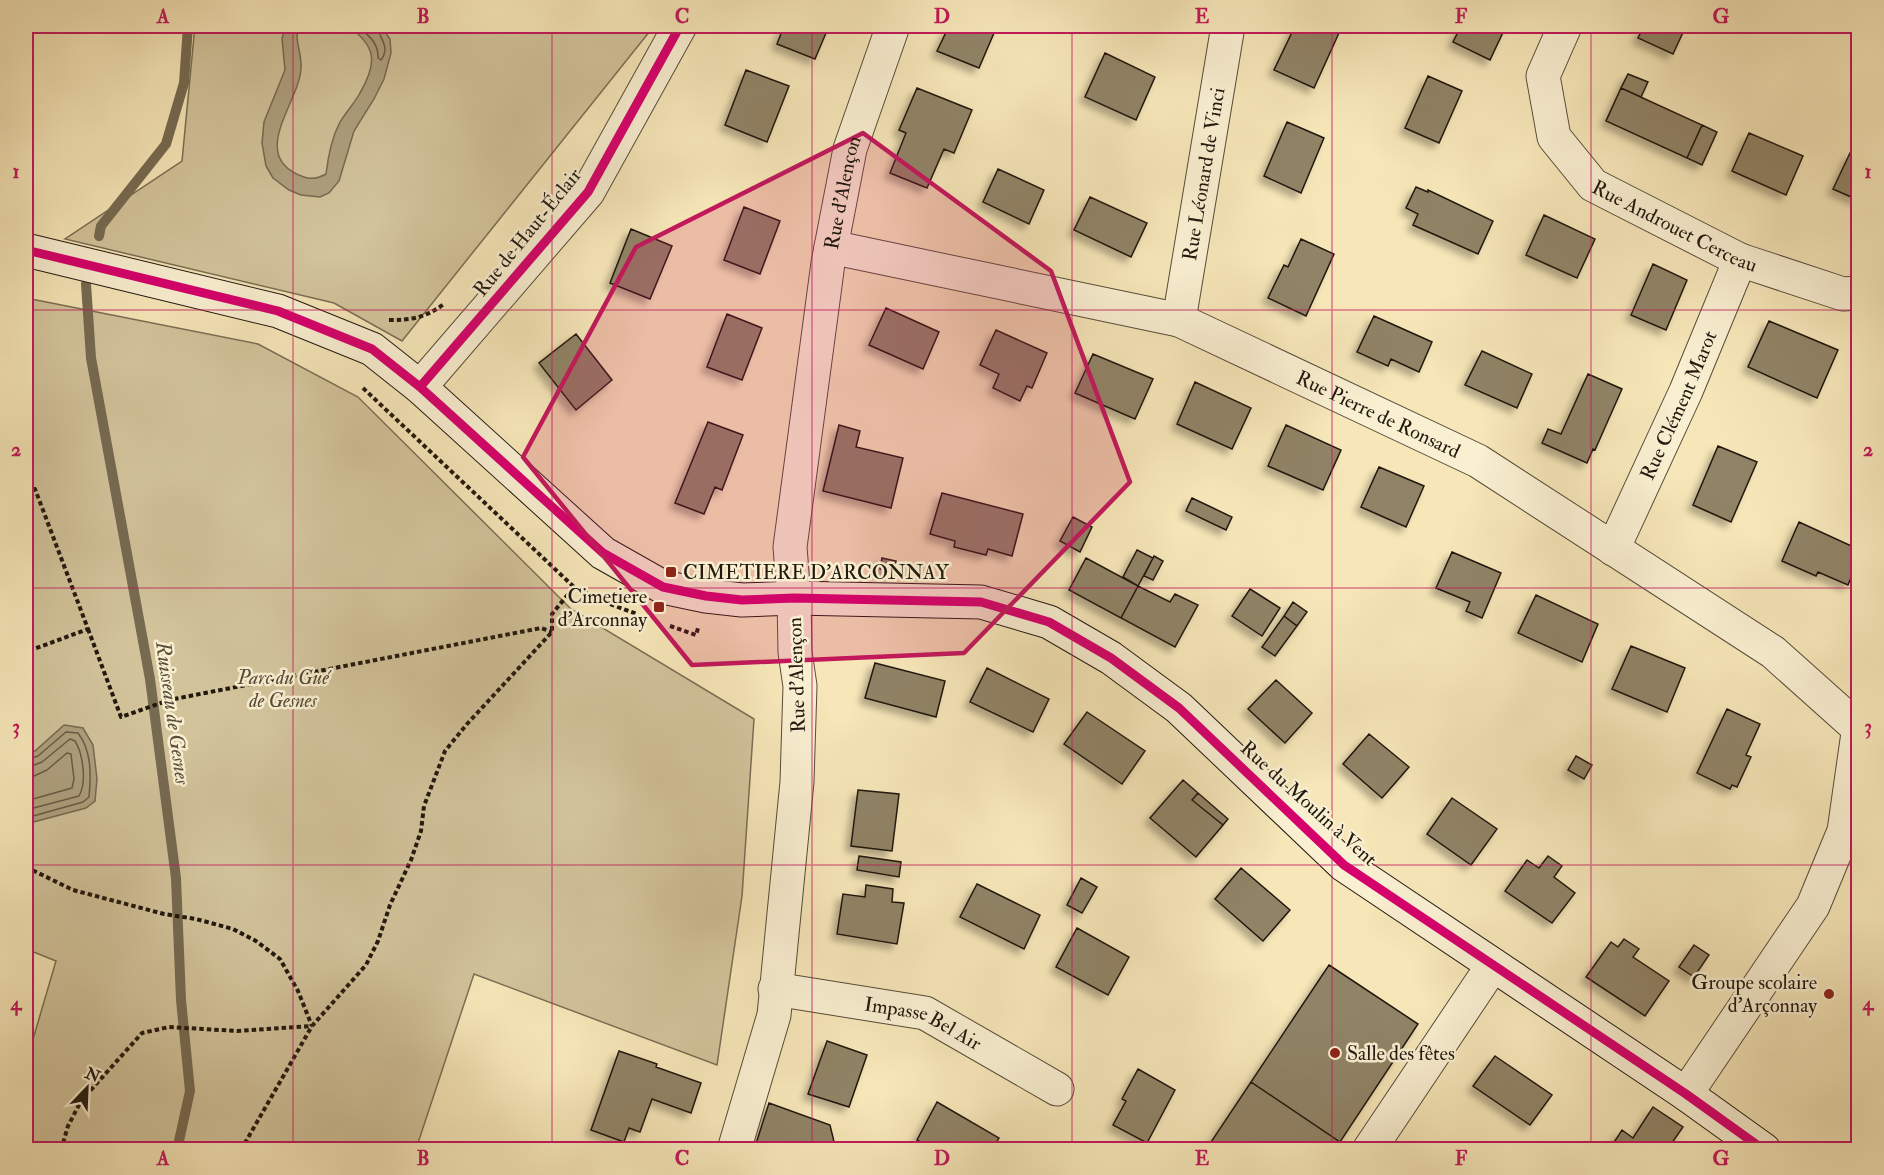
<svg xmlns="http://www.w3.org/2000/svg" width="1884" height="1175" font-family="'IM FELL Double Pica',serif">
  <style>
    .green { fill: #d2c39b; stroke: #7a6e54; stroke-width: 1.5 }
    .water { fill: #aea07e; stroke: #766a51; stroke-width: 1.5 }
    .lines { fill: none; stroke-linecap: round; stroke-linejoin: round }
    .shore { stroke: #685c46; stroke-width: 1.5 }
    .stream { stroke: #766a51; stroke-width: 10 }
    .building { fill: #908366; stroke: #21180e; stroke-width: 1.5; filter: url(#shadow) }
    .street-casing { stroke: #564c38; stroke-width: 35 }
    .secondary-casing { stroke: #21180e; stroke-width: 35 }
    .path { stroke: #21180e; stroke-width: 4; stroke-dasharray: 4.5 3; stroke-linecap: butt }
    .street { stroke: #f9efd1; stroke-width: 33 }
    .secondary { stroke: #f9efd1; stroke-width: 33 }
    .cycleway-casing { stroke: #f9efd1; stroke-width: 13 }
    .cycleway { stroke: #d6006c; stroke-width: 9 }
    .marked { fill: #c2185b; fill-opacity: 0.2; stroke: #c2185b; stroke-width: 4.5; stroke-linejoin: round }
    .grid { fill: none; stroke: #c2185b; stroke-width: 1.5; stroke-opacity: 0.55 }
    .poi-dot { fill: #8f2418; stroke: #f9efd1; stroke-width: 2 }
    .labels { text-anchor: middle; stroke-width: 5; stroke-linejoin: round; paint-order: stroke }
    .street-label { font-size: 20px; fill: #21180e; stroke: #f9efd1 }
    .poi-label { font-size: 20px; fill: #21180e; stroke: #f9efd1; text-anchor: start }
    .park-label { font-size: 20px; font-style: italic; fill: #564b38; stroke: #f9efd1 }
    .water-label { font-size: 21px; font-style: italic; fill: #594e3b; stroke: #f9efd1 }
    .neatline { fill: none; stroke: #c2185b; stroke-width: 2 }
    .grid-label { font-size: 20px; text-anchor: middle; font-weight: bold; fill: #c2185b }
  </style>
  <defs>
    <filter id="shadow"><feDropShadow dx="-5.5" dy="5.5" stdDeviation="3" flood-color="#0004"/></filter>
  </defs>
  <rect width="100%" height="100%" fill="#f6e6b8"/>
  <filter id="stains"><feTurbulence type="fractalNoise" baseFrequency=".00333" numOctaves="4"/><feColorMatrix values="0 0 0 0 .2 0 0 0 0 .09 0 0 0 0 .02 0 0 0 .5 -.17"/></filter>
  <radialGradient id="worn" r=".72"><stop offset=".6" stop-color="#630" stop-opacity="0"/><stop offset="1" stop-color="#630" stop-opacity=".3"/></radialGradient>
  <!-- green -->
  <path class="green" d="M 195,26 L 654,26 L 402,341 L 334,303 L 65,239 L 182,161 Z
    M 26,298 L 258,344 L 358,397 L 571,609 L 754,719 L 742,896 L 717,1065 L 474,974 L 416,1149 L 26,1149 L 26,1063 L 56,961 L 26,949 Z"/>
  <!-- water -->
  <path class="water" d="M 286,26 L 307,26 L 301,29 L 297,35 C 297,46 302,57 301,68 C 300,102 246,157 304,177 C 312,180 319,178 326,174 C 328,157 331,140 339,124 C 345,113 354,104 360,93 C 378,62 376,46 348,26 L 381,26 L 390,39 L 391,53 L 384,79 L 374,99 L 354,131 L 339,181 L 329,193 L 320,197 L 301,195 L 289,190 L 273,178 L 266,166 L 262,143 L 264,122 L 285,70 L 282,38 Z
    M 64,725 L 83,728 L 93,745 L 97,779 L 95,801 L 86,808 L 26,824 L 26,755 L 35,751 Z"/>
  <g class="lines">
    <!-- shore -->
    <path class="shore" d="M 358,26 C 368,35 379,43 378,58 L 381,60 C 391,47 379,38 377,26
      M 26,760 L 38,756 L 66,732 L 78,733 C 92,751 91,776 89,797 L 83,802 L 26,818
      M 26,768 L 42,762 L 70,739 L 75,741 C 83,754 87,782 79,796 L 26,810
      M 26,777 L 34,776 L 47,770 L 67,753 L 71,754 L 74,779 L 72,788 L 26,801"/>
    <!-- stream -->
    <path class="stream" d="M 99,236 L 101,226 L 166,144 L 184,83 L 188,26
      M 86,284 L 91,358 L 150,679 L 176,878 L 181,1000 L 190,1091 L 177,1150"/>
  </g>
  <!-- building -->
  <path class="building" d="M 784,26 L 829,26 L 815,59 L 777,44 Z
    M 949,26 L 997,26 L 979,68 L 937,51 Z
    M 1295,26 L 1321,26 L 1339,33 L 1314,88 L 1274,70 Z
    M 1461,26 L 1506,26 L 1490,60 L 1453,42 Z
    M 1644,26 L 1686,26 L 1673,54 L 1638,38 Z
    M 1105,53 L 1155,77 L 1136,120 L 1085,97 Z
    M 746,70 L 789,86 L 767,142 L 725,125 Z
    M 1628,74 L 1648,82 L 1641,97 L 1621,88 Z
    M 1428,76 L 1462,91 L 1439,143 L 1405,128 Z
    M 917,88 L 972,110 L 954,153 L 944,149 L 927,188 L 890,173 L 906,133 L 899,130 Z
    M 1621,88 L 1702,125 L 1687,158 L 1606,121 Z
    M 1287,122 L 1324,138 L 1301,193 L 1264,176 Z
    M 1702,125 L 1717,132 L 1702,165 L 1687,158 Z
    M 1749,133 L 1803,156 L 1786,195 L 1732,171 Z
    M 1850,153 L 1858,157 L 1858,200 L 1833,189 Z
    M 998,169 L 1044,190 L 1029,224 L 983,202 Z
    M 1416,187 L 1428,192 L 1428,190 L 1493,221 L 1478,254 L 1413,225 L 1418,214 L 1406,208 Z
    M 1090,197 L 1147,223 L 1131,257 L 1074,230 Z
    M 744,207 L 780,221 L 760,274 L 724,260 Z
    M 1544,215 L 1595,239 L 1577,278 L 1526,255 Z
    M 631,229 L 672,246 L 650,299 L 610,283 Z
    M 1301,239 L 1334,254 L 1306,316 L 1268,298 L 1284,265 L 1288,267 Z
    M 1653,264 L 1687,280 L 1666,330 L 1631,315 Z
    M 886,308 L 939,332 L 923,369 L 869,345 Z
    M 727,314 L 762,328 L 742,380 L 707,367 Z
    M 1374,316 L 1432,342 L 1419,372 L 1391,359 L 1388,366 L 1357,352 Z
    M 1769,321 L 1838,350 L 1817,398 L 1748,367 Z
    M 996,330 L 1047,353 L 1032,388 L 1027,386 L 1020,401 L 993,388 L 999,374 L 980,365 Z
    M 576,334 L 612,380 L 576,410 L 539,363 Z
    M 1482,351 L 1532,374 L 1517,408 L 1465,385 Z
    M 1093,354 L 1153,379 L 1135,419 L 1075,393 Z
    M 1588,374 L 1622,389 L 1595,450 L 1593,449 L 1587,463 L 1542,443 L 1548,429 L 1561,434 Z
    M 1195,382 L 1251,408 L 1232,449 L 1177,424 Z
    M 708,422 L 743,435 L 722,490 L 715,487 L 704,514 L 675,503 Z
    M 839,425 L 860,431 L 856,447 L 903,458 L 891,508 L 823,491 Z
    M 1286,425 L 1341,450 L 1323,490 L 1268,466 Z
    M 1718,446 L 1757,462 L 1731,522 L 1693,505 Z
    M 1379,467 L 1424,486 L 1406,527 L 1361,507 Z
    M 942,493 L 1023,514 L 1012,556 L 988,549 L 986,555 L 954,547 L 955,541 L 930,534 Z
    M 1192,498 L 1232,517 L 1226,530 L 1186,511 Z
    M 1073,517 L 1092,527 L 1080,552 L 1060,541 Z
    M 1799,522 L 1858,549 L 1858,560 L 1848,585 L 1818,572 L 1816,576 L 1782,561 Z
    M 1137,550 L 1153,558 L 1138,586 L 1123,577 Z
    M 1452,552 L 1501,573 L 1482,618 L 1466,611 L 1470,602 L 1436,588 Z
    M 1154,556 L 1163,561 L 1153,580 L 1144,576 Z
    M 882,558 L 896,561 L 894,572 L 880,569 Z
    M 1086,558 L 1138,586 L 1121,618 L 1069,590 Z
    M 1138,586 L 1170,602 L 1175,594 L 1198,605 L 1175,647 L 1121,618 Z
    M 1250,589 L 1280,608 L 1262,636 L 1232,616 Z
    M 1536,595 L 1598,624 L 1582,662 L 1518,633 Z
    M 1293,602 L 1307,612 L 1297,626 L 1284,616 Z
    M 1284,616 L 1297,626 L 1275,656 L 1262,647 Z
    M 1631,646 L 1685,668 L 1667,712 L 1612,689 Z
    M 875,663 L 945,681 L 936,717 L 865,698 Z
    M 987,668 L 1049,699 L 1033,732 L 970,702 Z
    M 1276,680 L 1312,713 L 1285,743 L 1248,709 Z
    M 1727,709 L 1760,724 L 1746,755 L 1751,757 L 1737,787 L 1732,785 L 1730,789 L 1697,773 Z
    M 1087,712 L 1145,751 L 1122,784 L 1064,744 Z
    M 1369,734 L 1409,767 L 1382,798 L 1343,764 Z
    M 1576,756 L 1592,765 L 1584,779 L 1568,770 Z
    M 1183,780 L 1198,793 L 1192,800 L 1223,825 L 1196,857 L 1150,818 Z
    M 858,790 L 899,794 L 892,851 L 851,846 Z
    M 1198,793 L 1228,819 L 1223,825 L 1192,800 Z
    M 1452,798 L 1497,829 L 1471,865 L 1427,834 Z
    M 859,856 L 901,862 L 899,877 L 857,870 Z
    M 1548,856 L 1562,866 L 1554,877 L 1575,893 L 1552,923 L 1505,891 L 1527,860 L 1539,868 Z
    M 1241,868 L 1290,910 L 1263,941 L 1215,899 Z
    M 1081,878 L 1097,887 L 1082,913 L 1067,905 Z
    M 977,884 L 1040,915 L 1024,949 L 960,917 Z
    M 866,885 L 893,889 L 892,902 L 904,903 L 897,944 L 837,934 L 843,894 L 865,897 Z
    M 1077,928 L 1129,957 L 1108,995 L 1056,967 Z
    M 1624,939 L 1639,949 L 1633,957 L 1669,981 L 1645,1016 L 1586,977 L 1611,942 L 1618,947 Z
    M 1694,945 L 1709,955 L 1694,977 L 1679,967 Z
    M 1329,965 L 1418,1024 L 1340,1142 L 1251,1082 Z
    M 827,1041 L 867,1055 L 849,1107 L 808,1094 Z
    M 619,1051 L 657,1064 L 656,1067 L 701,1083 L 691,1113 L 652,1099 L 640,1132 L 629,1128 L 624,1142 L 591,1130 Z
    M 1495,1056 L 1552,1095 L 1530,1125 L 1473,1086 Z
    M 1138,1069 L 1175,1090 L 1147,1143 L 1113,1125 L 1126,1101 L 1122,1099 Z
    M 1251,1082 L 1340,1142 L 1335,1150 L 1215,1150 L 1209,1145 Z
    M 937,1102 L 999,1138 L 992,1150 L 934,1150 L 917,1140 Z
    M 769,1103 L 830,1125 L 836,1150 L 754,1150 Z
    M 1653,1107 L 1683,1127 L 1667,1150 L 1609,1150 L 1622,1130 L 1633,1138 Z
    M 877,1143 L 890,1150 L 873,1150 Z"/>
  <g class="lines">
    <!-- street casing -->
    <g class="street-casing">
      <g id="street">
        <path id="s1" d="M 1565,26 L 1543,76 L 1554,137 L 1593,185 L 1740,260 L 1843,294 L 1858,293"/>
        <path id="s2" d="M 831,247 L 1179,320 L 1478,461 L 1773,652 L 1858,728"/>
        <path id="s3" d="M 1179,320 L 1228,26"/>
        <path d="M 420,387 L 588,192 L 680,26"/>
        <path id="s4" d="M 1613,549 L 1686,391 L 1740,260"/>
        <path id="s5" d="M 775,989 L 925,1013 L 1057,1089"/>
        <path d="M 1686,1094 L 1813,906 L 1844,831 L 1858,733"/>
        <path id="s6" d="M 734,1150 L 774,1015 L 797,782 L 800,686 L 795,652 L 794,598 L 790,547 L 828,263 L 850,149 L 893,26"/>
        <path d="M 1369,1150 L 1493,965"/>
      </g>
    </g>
    <!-- secondary casing -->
    <g class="secondary-casing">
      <path id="secondary" d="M 26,250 L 278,311 L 372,349 L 420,387 L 603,553 L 663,587 L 706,596 L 742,600 L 794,598 L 981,602 L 1049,622 L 1111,658 L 1179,708 L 1344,865 L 1686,1094 L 1764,1150"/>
    </g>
    <!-- path -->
    <path class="path" d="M 389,320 C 411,320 425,318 444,304
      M 363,388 L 574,587 L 607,603 L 637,614
      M 26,492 L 35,489 L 88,629 L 26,652
      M 670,626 L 696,635 L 698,628
      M 88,629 L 121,717 L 169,700 L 541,628 L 552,632
      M 26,867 L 73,890 L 164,914 L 196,919 L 233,929 L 256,941 L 280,959 L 298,991 L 312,1026
      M 61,1150 L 68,1126 L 81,1101 L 142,1033 L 169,1027 L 237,1031 L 312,1026
      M 241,1150 L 312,1026 L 366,965 L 378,941 L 390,905 L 411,860 L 421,831 L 424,806 L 445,751 L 467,724 L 552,632 L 552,614 L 574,587"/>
    <!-- street -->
    <use href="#street" class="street"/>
    <!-- secondary -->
    <use href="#secondary" class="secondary"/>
    <!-- cycleway casing -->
    <g class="cycleway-casing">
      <path id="cycleway" d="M 26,250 L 278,311 L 372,349 L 420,387 L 603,553 L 663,587 L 706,596 L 742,600 L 794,598 L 981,602 L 1049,622 L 1111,658 L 1179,708 L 1344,865 L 1686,1094 L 1764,1150
        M 420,387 L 588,192 L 680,26"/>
    </g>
    <!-- cycleway -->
    <use href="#cycleway" class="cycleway"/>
  </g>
  <!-- marked area -->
  <path class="marked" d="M 863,133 L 1051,271 L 1130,482 L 964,653 L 692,665 L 523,457 L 636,247 Z"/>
  <!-- grid -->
  <path class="grid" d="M 293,26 L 293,1150M 552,26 L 552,1150M 812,26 L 812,1150M 1072,26 L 1072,1150M 1332,26 L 1332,1150M 1591,26 L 1591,1150M 26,310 L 1858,310M 26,588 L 1858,588M 26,865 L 1858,865"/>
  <!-- markers -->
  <g class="poi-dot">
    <rect x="665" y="566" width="12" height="12" rx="3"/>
    <rect x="653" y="601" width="12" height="12" rx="3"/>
    <circle cx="1829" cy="994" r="6"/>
    <circle cx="1335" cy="1053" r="6"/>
  </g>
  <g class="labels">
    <!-- street labels -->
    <g class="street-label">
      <text dy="7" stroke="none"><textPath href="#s3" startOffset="148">Rue Léonard de Vinci</textPath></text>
      <text dy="7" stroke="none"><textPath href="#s6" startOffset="969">Rue d'Alençon</textPath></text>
      <text dy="7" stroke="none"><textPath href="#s1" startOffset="270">Rue Androuet Cerceau</textPath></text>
      <text transform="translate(527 232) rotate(-51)" y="7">Rue de Haut-Éclair</text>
      <text dy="7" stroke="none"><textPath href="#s4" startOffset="158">Rue Clément Marot</textPath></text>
      <text dy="7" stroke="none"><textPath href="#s2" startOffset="576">Rue Pierre de Ronsard</textPath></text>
      <text transform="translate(796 675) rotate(-92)" y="7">Rue d'Alençon</text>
      <text transform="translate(1309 803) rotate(42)" y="7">Rue du Moulin à Vent</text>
      <text dy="7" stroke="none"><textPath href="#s5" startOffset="153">Impasse Bel Air</textPath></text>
    </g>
    <!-- poi labels -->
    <g class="poi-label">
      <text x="683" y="579">CIMETIERE D'ARCONNAY</text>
      <text x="647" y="603" text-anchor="end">Cimetiere<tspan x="647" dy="23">d'Arconnay</tspan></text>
      <text x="1817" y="989" text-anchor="end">Groupe scolaire<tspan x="1817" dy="23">d'Arçonnay</tspan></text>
      <text x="1347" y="1060">Salle des fêtes</text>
    </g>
    <!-- park labels -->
    <g class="park-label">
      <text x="283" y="684">Parc du Gué<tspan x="283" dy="23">de Gesnes</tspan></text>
    </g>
    <!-- water labels -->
    <g class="water-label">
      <text transform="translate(173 713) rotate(82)" y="7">Ruisseau de Gesnes</text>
    </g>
  </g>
  <!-- margin -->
  <rect width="1884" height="1175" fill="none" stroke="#f6e6b8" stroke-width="66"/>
  <!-- north arrow -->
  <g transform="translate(87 1088) rotate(23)" stroke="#f9efd1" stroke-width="4.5" paint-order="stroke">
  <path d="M0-4.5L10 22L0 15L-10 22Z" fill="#21180e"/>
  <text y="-9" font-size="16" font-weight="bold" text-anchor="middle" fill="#21180e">N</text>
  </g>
  <rect x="33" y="33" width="1818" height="1109" class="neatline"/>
  <g class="grid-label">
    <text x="163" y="23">A</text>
    <text x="423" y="23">B</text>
    <text x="682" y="23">C</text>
    <text x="942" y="23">D</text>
    <text x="1202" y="23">E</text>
    <text x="1461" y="23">F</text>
    <text x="1721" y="23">G</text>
    <text x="16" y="178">1</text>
    <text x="1868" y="178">1</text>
    <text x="16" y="456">2</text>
    <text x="1868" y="456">2</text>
    <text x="16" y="733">3</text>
    <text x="1868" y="733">3</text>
    <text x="16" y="1010">4</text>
    <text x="1868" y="1010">4</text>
    <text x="163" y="1165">A</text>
    <text x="423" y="1165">B</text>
    <text x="682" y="1165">C</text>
    <text x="942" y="1165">D</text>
    <text x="1202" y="1165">E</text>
    <text x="1461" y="1165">F</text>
    <text x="1721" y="1165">G</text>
  </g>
  <rect width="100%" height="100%" filter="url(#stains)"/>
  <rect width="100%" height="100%" fill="url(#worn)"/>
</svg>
